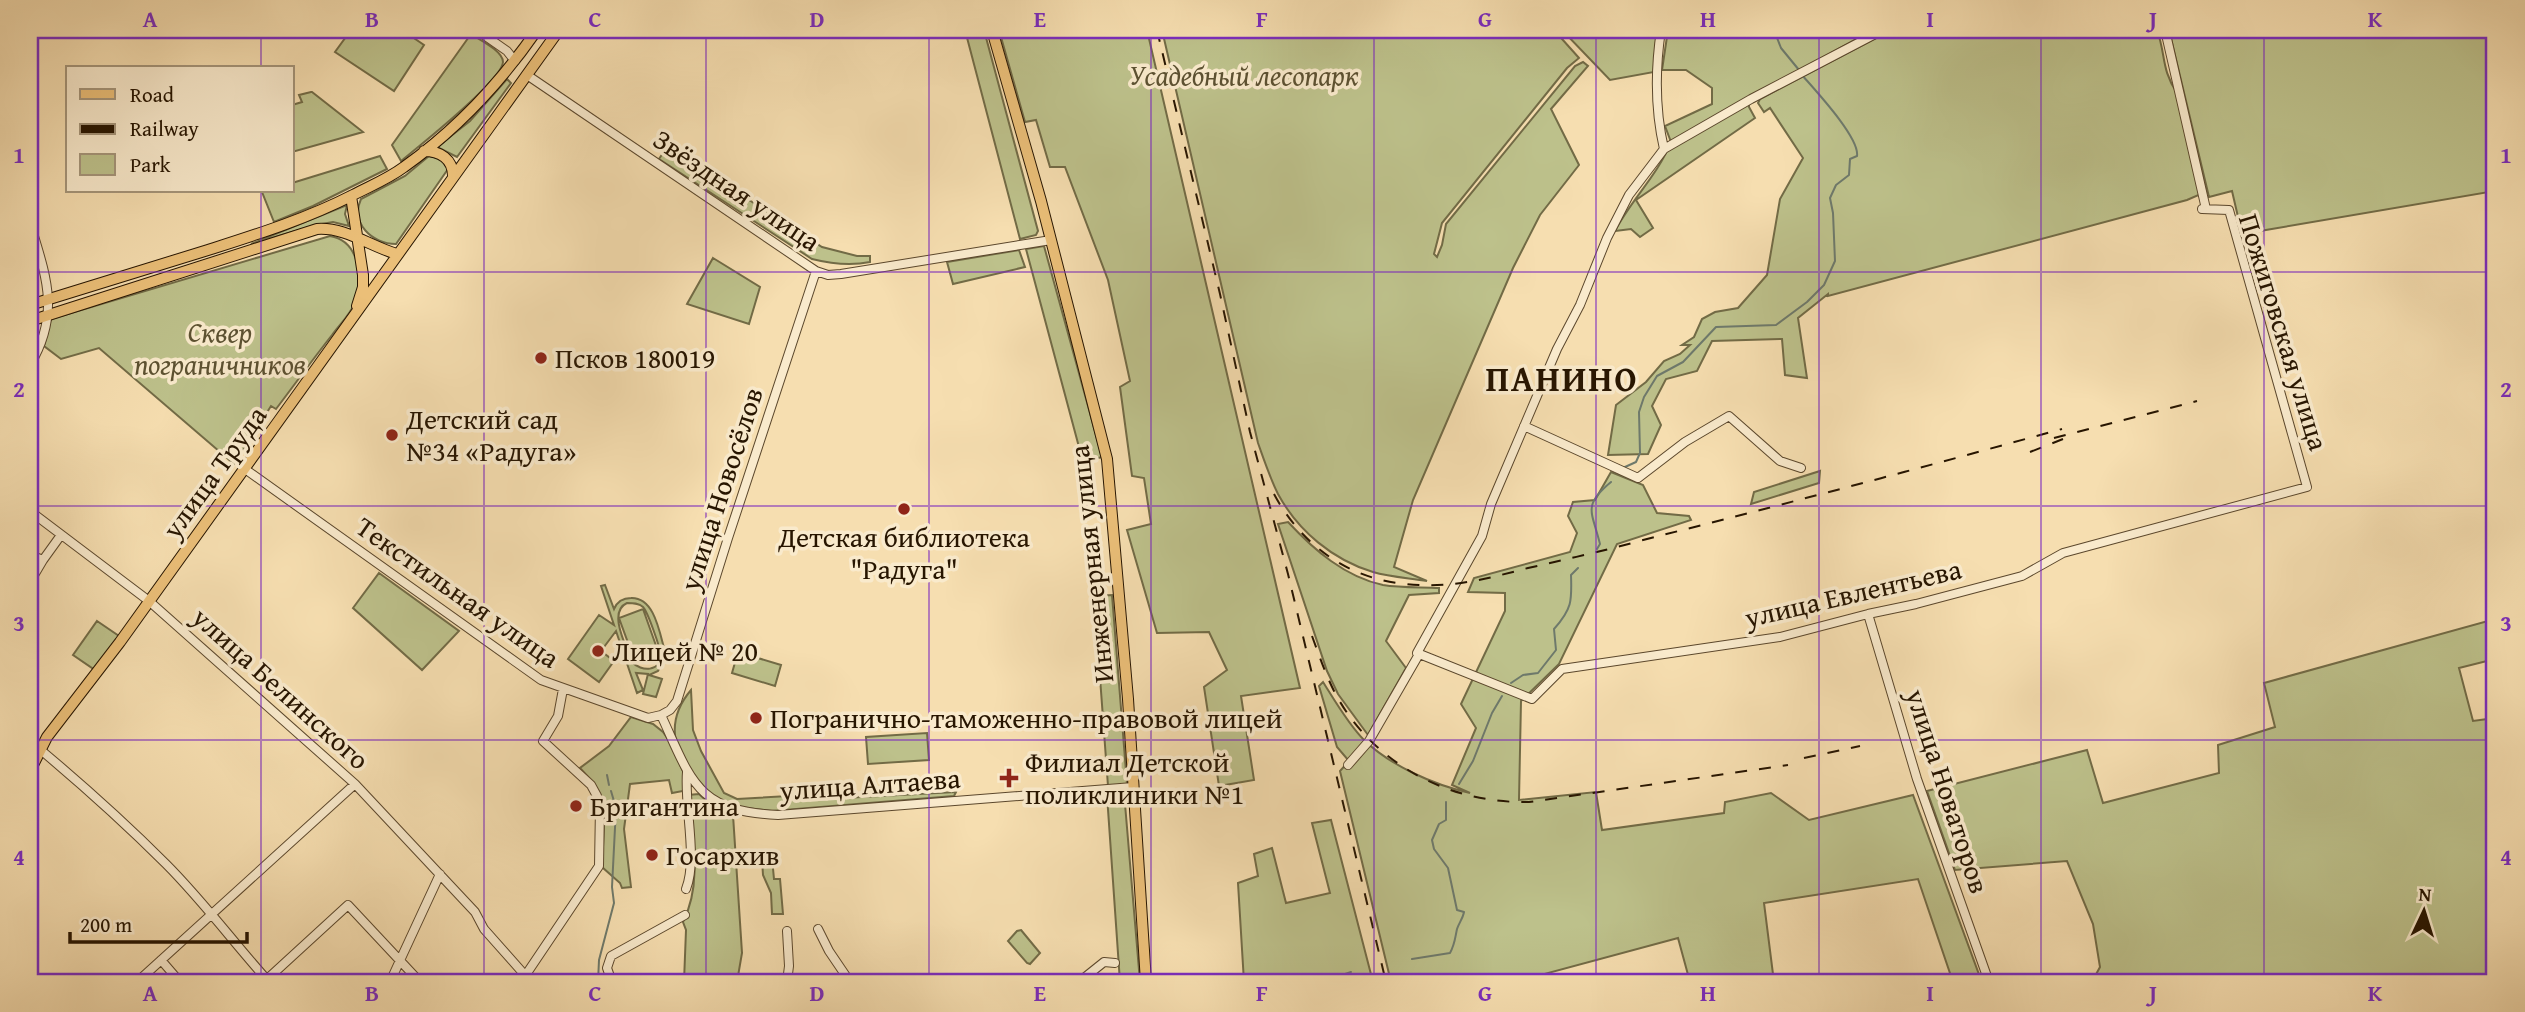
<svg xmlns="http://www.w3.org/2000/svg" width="2525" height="1012" font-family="'Gentium Book Plus',serif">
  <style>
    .green { fill: #bdc18b; stroke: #726b46; stroke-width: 2; fill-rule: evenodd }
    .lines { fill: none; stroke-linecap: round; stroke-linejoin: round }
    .stream { stroke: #6e796b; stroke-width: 2 }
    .minor-casing { stroke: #5b472c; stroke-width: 10 }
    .major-casing { stroke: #271500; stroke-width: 12 }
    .minor { stroke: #f9eacc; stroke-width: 8 }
    .major { stroke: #ebbf78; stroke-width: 10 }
    .rail { stroke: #271500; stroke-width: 2; stroke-dasharray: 12 12; stroke-linecap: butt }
    .grid { fill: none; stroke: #7b2cbf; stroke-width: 2; stroke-opacity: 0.55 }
    .poi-dot { fill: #8f2418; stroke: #f9eacc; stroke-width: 2.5 }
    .labels { text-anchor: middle; stroke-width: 7; stroke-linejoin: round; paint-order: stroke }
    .park-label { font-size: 28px; font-style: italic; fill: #5c5131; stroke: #f9eacc }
    .street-label { font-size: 28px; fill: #271500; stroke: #f9eacc }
    .poi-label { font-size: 28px; fill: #271500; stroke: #f9eacc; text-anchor: start }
    .district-label { font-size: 35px; font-weight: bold; letter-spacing: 2px; fill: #271500; stroke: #f9eacc }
    .neatline { fill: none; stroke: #7b2cbf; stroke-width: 2.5 }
    .grid-label { font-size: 23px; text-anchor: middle; font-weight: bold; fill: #7b2cbf }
  </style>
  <rect width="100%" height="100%" fill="#f6deb0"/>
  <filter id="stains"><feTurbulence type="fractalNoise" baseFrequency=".00286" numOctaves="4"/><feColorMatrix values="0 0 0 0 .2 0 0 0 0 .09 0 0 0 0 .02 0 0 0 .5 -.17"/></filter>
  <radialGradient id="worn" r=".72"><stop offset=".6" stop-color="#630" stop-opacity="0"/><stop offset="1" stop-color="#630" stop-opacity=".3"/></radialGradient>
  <!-- green -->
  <path class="green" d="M 351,30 L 402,30 L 424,45 L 394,91 L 335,52 Z
    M 965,30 L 984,30 L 1038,231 L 1036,235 L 1020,239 Z
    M 999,30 L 1147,30 L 1300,688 L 1241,696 L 1254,780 L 1219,786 L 1204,687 L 1227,670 L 1209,632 L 1157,633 L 1127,530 L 1151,524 L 1144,478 L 1132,476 L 1120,387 L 1130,381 L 1108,280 L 1065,167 L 1050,167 L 1036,120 L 1025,122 Z
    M 1162,30 L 1554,30 L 1579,58 L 1567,68 L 1442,223 L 1434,254 L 1437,257 L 1442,245 L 1446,224 L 1575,66 L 1583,62 L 1588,66 L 1551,109 L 1579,165 L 1540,215 L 1513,268 L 1413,500 L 1394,567 L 1427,581 C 1409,578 1390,577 1373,572 C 1333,560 1298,531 1278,494 C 1270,478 1264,460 1258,443 Z
    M 1562,30 L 1658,30 L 1654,72 L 1610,80 Z
    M 1668,30 L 1873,30 L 1749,98 L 1749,107 L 1755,118 L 1636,200 L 1653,228 L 1640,237 L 1631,229 L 1615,231 C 1631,200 1658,175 1671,142 L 1665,126 L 1712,104 L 1712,88 L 1686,70 L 1662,70 Z
    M 1891,30 L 2157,30 C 2166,55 2161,69 2177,93 L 2201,194 L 2187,200 L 1828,296 L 1828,294 L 1798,318 L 1807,378 L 1785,375 L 1782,339 L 1712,341 L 1697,371 L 1666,379 L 1652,406 L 1661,425 L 1648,454 L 1608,455 L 1616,405 L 1646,382 L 1664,361 L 1680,354 L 1690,345 L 1682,345 L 1694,337 L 1702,319 L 1715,312 L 1738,308 L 1767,275 L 1780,199 L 1803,158 L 1770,108 L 1764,112 L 1758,103 L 1760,99 Z
    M 2169,30 L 2495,30 L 2495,191 L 2242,234 L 2232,191 L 2209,197 Z
    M 471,34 C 480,40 503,51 503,62 C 502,81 419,146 401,161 L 392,145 Z
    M 507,79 L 511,83 L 457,157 L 437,147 L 470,121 Z
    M 311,92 L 312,92 L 363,132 L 292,152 L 292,105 L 302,102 L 299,95 Z
    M 667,147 L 822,247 L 857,256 L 870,256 L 870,262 C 850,266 832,264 812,259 L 659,159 Z
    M 380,156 L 387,169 L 313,206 L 274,222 L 262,192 L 292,191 L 292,183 Z
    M 429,156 L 442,159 L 448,169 L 396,244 C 372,244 350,223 361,199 L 405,176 Z
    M 347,205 L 345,214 L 349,226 L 333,222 L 316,225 L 251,244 Z
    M 330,236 C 360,241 364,280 354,304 C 350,315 339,325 332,335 C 313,359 295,384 276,409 L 271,406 L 234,464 L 99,348 L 61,359 L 44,346 L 51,319 Z
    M 1044,246 L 1102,457 L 1083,462 L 1026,249 Z
    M 1019,250 L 1025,267 L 953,284 L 947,262 Z
    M 713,258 L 760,287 L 749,324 L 687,304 Z
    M 1820,471 L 1819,483 L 1751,504 L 1754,492 Z
    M 1611,472 L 1643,485 L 1657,513 L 1689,516 L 1691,520 L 1617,544 L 1559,664 L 1521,701 L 1519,800 L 1596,792 L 1602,830 L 1724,813 L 1725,802 L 1771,793 L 1809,820 L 1913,795 L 1981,980 L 1976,982 L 1953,982 L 1918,879 L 1764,903 L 1774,982 L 1690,982 L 1678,938 L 1515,982 L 1391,982 L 1340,771 L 1349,761 L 1337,747 L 1319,686 L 1323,682 C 1335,701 1348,724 1364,740 C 1391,766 1434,785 1470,793 L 1452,785 L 1476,728 L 1461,704 L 1505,611 L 1505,593 L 1468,592 L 1474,578 L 1570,552 L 1577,533 L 1568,516 L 1573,502 L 1595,500 Z
    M 1288,522 C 1314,550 1345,577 1383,585 C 1401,588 1421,587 1439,588 L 1439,593 L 1409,595 L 1386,641 L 1406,668 L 1368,735 L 1338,694 L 1327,671 L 1278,524 Z
    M 379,573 L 459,631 L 422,670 L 353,608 Z
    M 605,585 L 614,609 C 617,602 623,598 631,598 C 656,597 660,637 666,655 L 658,671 L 649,675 L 662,679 L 656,697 L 643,694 L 648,674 L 636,673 L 643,690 L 637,693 L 616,631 L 601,651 L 614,661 L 599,682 L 568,659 L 599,615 L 614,625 L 601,586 ZM 627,603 C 633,603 639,603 643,607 C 648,612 660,648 661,655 C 661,672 641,672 632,662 C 627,647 607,612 627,603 Z
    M 1112,595 L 1127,784 L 1108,786 L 1094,596 Z
    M 643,609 L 659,654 L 635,662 L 619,618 Z
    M 2495,619 L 2495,659 L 2459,668 L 2473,721 L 2495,718 L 2495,982 L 2065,982 L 2094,978 L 2100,967 L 2093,924 L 2067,861 L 1955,870 L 1927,791 L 2087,750 L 2103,803 L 2219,773 L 2218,745 L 2275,727 L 2264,683 Z
    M 97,621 L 119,636 L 95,670 L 73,655 Z
    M 738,652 L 781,665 L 775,686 L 732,673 Z
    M 691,690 L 693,730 L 701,751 L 724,793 L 737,799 L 824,794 L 825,799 L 956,792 L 954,796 L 772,811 C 755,809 735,808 719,800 C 713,798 707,791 703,786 C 674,757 663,723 691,690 Z
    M 631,717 L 653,724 L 663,732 L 670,742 L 685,776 L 683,791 L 672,793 L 669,780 L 630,784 L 624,829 L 631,887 L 622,888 L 620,883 L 602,867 L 605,805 L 592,781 L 580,768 L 609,746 Z
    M 927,733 L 929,760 L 868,764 L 866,737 Z
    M 1111,789 L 1122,789 L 1124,792 L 1140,982 L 1120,982 L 1107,795 Z
    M 699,794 L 712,806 L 733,815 L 742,953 L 737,982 L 684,982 L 686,930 L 683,922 C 703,882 692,838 688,795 Z
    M 1331,820 L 1373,982 L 1244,982 L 1238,883 L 1258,876 L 1254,854 L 1272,848 L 1286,903 L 1330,893 L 1312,823 Z
    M 772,858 L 774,879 L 780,879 L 783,914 L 772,914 L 771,893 L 763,875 L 762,859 Z
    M 1021,930 L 1040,953 L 1030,964 L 1027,963 L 1008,941 L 1017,931 Z"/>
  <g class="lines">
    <!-- stream -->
    <path class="stream" d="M 1774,30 L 1781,48 L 1799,70
      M 1625,467 L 1636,462 L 1640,453 L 1639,412 L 1644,397 L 1657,376 L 1683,362 L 1716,327 L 1776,325 L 1807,302 L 1824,285 L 1835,261 L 1833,213 L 1830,198 L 1836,185 L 1849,175 L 1850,159 L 1857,156 C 1860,138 1815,90 1802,75
      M 1597,549 L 1600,544 C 1592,511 1582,506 1611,482
      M 1511,683 L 1523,675 L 1538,673 L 1556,650 L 1554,629 C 1572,609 1572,601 1571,575 L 1578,568
      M 607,775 L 609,785
      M 1459,784 L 1473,761 L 1492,713 L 1502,696
      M 1412,959 L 1450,953 C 1455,944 1455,938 1457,929 C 1459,923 1463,918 1464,912 L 1457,910 L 1448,868 L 1434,849 L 1432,840 L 1439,824 L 1446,820 L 1446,802
      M 598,982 L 599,960 L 614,903 L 612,887 L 616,808 L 611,791
      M 1321,982 L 1351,972"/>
    <!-- minor casing -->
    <g class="minor-casing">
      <path id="minor" d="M 477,30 L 507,51 L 515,61
        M 1661,30 C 1655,70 1655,110 1664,149
        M 2165,30 L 2206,209
        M 527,75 L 816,271 L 828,275 L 841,274 L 1051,240
        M 30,223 C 46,276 61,313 30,365
        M 1524,426 L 1638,478 L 1685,442 L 1729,416 L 1780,461 L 1801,468
        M 245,469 L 541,680 L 648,718 L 661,715 L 670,710 L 677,701 L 728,538 L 816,271
        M 30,511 L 149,601 L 355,784 L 475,912 L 484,929 L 531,982
        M 30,555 L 43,560 L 61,535
        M 30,582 L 43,560
        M 1868,614 L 1917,779 L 1989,982
        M 1417,653 L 1532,699 L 1562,669 L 1780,637 L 1868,614 L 1916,604 L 2022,576 L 2063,553 L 2307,487 L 2229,210 L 2202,209
        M 661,715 C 692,782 696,811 778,815 L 1133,787
        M 30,741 C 77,780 123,821 166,864 C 203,901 234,943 269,982
        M 1348,765 L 1369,741 L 1418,656 L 1417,653 L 1482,536 L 1491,504 L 1557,349 L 1580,305 L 1607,238 L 1629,195 L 1664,149 L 1751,99 L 1883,30
        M 686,889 C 698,858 684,807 687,772
        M 818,929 L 829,951 L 850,982
        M 787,931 L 789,966 L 787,982
        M 161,960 L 180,982
        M 137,982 L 355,784
        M 264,982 L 348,905 L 420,982
        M 390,982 L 440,874
        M 521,982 L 599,866 L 600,806 L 597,796 L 591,785 L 543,741 L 558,716 L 563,689
        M 612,982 L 607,968 L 611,956 L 685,915
        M 1079,982 L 1104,962 L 1115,963"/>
    </g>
    <!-- major casing -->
    <g class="major-casing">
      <path id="major" d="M 992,30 L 1041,201 L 1107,459 L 1128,699 L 1146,982
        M 424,151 C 440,151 453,159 453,176
        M 351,196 L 363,275 L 363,287 L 357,306
        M 30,305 C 89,287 149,268 208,250 C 258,234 306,219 353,195 C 370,186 388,179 404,167 C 456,130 501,82 537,30
        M 30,321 L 317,229 C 346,227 369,246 397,254
        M 30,771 L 47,737 L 120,642 L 559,30"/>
    </g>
    <!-- minor -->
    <use href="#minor" class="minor"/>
    <!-- major -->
    <use href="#major" class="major"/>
    <!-- rail -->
    <path class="rail" d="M 1157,30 L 1220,294 L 1250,432 L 1288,574 L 1386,982
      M 2054,438 L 2197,401
      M 2030,452 L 2063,439
      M 1274,494 C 1299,541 1343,576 1398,583 C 1446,590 1482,580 1528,568 C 1568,559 1607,550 1647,539 C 1786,504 1924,467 2062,429
      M 1312,636 C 1319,655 1325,673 1334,691 C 1371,763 1449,804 1529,802 L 1788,765
      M 1804,758 L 1860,746"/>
  </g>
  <!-- grid -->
  <path class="grid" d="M 261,30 L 261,68M 484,30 L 484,982M 706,30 L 706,982M 929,30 L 929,982M 1151,30 L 1151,982M 1374,30 L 1374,982M 1596,30 L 1596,982M 1819,30 L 1819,982M 2041,30 L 2041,982M 2264,30 L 2264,982M 261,191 L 261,982M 30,272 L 2495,272M 30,506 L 2495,506M 30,740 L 2495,740"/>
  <!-- markers -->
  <g class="poi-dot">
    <circle cx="541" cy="358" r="7"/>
    <circle cx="392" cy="435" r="7"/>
    <circle cx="904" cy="509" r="7"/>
    <circle cx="598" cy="651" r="7"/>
    <circle cx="756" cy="718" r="7"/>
    <path d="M1005.5 767.5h7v7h7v7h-7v7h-7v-7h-7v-7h7z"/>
    <circle cx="576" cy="806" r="7"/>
    <circle cx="652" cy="855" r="7"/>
  </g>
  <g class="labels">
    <!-- park labels -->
    <g class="park-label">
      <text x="1244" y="85">Усадебный лесопарк</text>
      <text x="220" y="342">Сквер<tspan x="220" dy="32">пограничников</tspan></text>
    </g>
    <!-- street labels -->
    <g class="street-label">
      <text transform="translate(737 190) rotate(34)" y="10">Звёздная улица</text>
      <text transform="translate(2284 332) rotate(73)" y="10">Пожиговская улица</text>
      <text transform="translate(214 472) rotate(-54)" y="10">улица Труда</text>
      <text transform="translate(721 489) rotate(-72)" y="10">улица Новосёлов</text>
      <text transform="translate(1091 564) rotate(-96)" y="10">Инженерная улица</text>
      <text transform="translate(458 592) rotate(35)" y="10">Текстильная улица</text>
      <text transform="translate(1853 593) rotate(-13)" y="10">улица Евлентьева</text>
      <text transform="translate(281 688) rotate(42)" y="10">улица Белинского</text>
      <text transform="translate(870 784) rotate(-4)" y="10">улица Алтаева</text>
      <text transform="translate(1948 791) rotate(72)" y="10">улица Новаторов</text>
    </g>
    <!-- poi labels -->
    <g class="poi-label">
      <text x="555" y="368">Псков 180019</text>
      <text x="406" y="429">Детский сад<tspan x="406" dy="32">№34 «Радуга»</tspan></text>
      <text x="904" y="547" text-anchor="middle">Детская библиотека<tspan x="904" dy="32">"Радуга"</tspan></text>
      <text x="612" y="661">Лицей № 20</text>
      <text x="770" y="728">Погранично-таможенно-правовой лицей</text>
      <text x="1025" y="772">Филиал Детской<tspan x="1025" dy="32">поликлиники №1</tspan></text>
      <text x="590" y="816">Бригантина</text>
      <text x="666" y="865">Госархив</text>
    </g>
    <!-- district labels -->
    <g class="district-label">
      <text x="1562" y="391">ПАНИНО</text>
    </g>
  </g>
  <!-- margin -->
  <rect width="2525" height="1012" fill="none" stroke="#f6deb0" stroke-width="77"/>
  <!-- legend -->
  <rect x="66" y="66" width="228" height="126" fill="#f9eacc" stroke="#a5957a" stroke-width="2"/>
  <rect x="80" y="89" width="35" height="10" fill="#ebbf78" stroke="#a5957a" stroke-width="2"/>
  <text x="130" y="102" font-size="21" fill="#271500">Road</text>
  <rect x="80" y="124" width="35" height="10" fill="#271500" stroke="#a5957a" stroke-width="2"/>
  <text x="130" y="136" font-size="21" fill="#271500">Railway</text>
  <rect x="80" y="154" width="35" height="21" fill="#bdc18b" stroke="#a5957a" stroke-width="2"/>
  <text x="130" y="172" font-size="21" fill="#271500">Park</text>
  <!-- north arrow -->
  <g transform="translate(2424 911) rotate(4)" stroke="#f9eacc" stroke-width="5" paint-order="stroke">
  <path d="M0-5L12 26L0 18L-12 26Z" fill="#271500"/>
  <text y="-10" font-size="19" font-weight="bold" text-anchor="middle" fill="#271500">N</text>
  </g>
  <!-- scale -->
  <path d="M70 932v10h177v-10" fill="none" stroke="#271500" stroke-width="3.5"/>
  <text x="80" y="932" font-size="21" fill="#271500" stroke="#f9eacc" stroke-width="5" paint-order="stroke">200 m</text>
  <rect x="38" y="38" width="2448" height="936" class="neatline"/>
  <g class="grid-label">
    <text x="150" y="27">A</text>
    <text x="372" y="27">B</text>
    <text x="595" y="27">C</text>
    <text x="817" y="27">D</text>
    <text x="1040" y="27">E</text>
    <text x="1262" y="27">F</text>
    <text x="1485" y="27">G</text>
    <text x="1708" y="27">H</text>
    <text x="1930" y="27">I</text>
    <text x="2153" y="27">J</text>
    <text x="2375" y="27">K</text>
    <text x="19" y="163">1</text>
    <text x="2506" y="163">1</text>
    <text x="19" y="397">2</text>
    <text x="2506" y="397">2</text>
    <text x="19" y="631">3</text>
    <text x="2506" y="631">3</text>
    <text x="19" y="865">4</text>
    <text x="2506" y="865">4</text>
    <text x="150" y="1001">A</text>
    <text x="372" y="1001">B</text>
    <text x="595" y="1001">C</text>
    <text x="817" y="1001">D</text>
    <text x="1040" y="1001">E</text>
    <text x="1262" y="1001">F</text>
    <text x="1485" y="1001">G</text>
    <text x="1708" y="1001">H</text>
    <text x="1930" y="1001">I</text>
    <text x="2153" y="1001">J</text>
    <text x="2375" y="1001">K</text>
  </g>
  <rect width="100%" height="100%" filter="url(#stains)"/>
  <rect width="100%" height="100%" fill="url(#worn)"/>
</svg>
